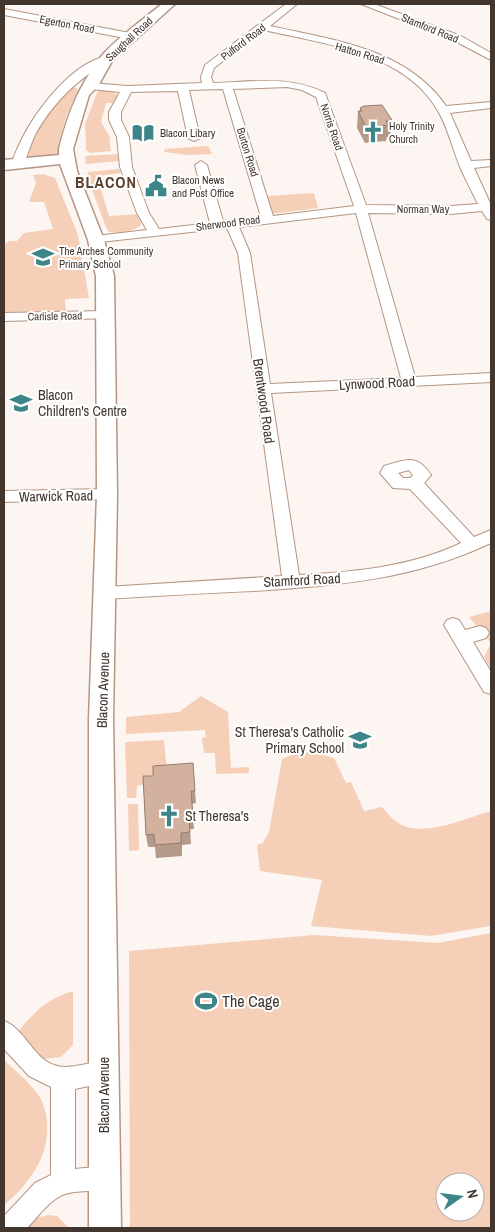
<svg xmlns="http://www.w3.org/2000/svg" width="495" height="1232" font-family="'Archivo Narrow',sans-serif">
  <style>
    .green { fill: #f5cfb7; fill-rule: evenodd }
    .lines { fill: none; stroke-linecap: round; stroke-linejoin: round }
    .minor-casing { stroke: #b49683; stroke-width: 2 }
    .tertiary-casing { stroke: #b49683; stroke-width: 3 }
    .minor { fill: #fff; fill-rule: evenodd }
    .tertiary { fill: #fff; fill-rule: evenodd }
    .wall { fill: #b59989 }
    .building { fill: #d2b29f; stroke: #937d6f }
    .labels { text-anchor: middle; stroke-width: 4; stroke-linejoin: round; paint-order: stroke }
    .far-street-label { font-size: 11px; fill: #42362e; stroke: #fff }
    .far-poi-label { font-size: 11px; fill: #42362e; stroke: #fff; text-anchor: start }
    .street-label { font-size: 14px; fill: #42362e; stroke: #fff }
    .poi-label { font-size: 14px; fill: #42362e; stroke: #fff; text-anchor: start }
    .far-district-label { font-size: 16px; font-weight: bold; letter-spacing: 1px; fill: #5c4231; stroke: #fff }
    .near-poi-label { font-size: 16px; fill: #42362e; stroke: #fff; text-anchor: start }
  </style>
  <rect width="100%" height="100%" fill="#fcf5f1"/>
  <!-- green -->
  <path class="green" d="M 70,88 L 77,88 L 78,91 C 68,110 60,130 59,152 L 53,157 L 24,161 C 22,139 56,105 70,88 Z
    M 99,91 L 112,91 L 119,96 L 115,103 L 106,103 L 101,122 L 111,139 L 109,139 L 111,151 L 90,153 L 86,150 L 85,124 L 97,93 Z
    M 208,146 L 212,154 L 188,155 L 164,152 L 165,149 Z
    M 118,154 L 119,161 L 86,164 L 85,156 Z
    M 119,169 L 121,173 L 97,176 L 109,216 L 139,214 L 142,220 L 140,226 C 131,232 120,234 109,232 L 106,227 L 87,176 L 88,172 Z
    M 43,174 L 55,178 L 78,235 L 89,298 L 65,299 L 66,311 L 4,312 L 4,244 L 9,241 L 17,241 L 24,233 L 53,229 L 44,202 L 29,202 L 36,183 L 33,175 Z
    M 314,193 L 318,208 L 271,214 L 267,196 Z
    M 491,611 L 491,669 L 484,657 L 491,643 L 469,617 Z
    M 201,696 L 228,712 L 231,768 L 249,767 L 249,773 L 216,774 L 215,753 L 204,753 L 202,738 L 206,737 L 205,730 L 126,734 L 126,717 L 179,712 Z
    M 164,740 L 167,771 L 153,774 L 145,784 L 137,786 L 136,798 L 127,798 L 125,742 Z
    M 310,752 L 334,758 L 346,783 L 351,782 L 364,811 L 382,807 C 389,815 396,824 407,827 C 433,834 466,818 491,811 L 491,926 L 431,936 L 311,926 L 322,880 L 260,871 L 257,845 L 263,843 L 269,832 L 282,759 L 297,753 Z
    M 128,804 L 138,804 L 139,850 L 129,851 Z
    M 491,933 L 491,1228 L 130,1228 L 129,951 L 314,935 L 438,943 ZM 445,1182 L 475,1182 L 475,1212 L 445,1212 Z
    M 73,991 L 73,1045 L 61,1057 L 42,1059 L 18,1032 C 34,1012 48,998 73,991 Z
    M 4,1060 C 16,1071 30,1083 39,1096 C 43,1101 44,1108 46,1114 C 53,1151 31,1183 4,1205 Z
    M 48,1215 L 57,1216 L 69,1228 L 25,1228 L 36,1218 Z"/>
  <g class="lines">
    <!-- minor casing -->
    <g class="minor-casing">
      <path id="minor" d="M 286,4 L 297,4 L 270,26 C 334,40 407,49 446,106 L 491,102 L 491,108 L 450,113 L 471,161 L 491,160 L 491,166 L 474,168 L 491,205 L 491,220 L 487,219 L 482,211 L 451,214 L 368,213 L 415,377 L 491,373 L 491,382 L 271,393 L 299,575 C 353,572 411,567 461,543 L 410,489 L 393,488 L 380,473 L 384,466 C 405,460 417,453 431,475 L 424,483 L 474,537 L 491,530 L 491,543 C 412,580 340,585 254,591 C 205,593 155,596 106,599 L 100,598 L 97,593 L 100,588 L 106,587 L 282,576 L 238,253 L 227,228 L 91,243 L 90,240 L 96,236 L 147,230 L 137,213 L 120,167 L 117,137 L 109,120 L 109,112 L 120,92 L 91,89 L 86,86 L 91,83 L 127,86 L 202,83 L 201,77 L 205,65 ZM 264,30 C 323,44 405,52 438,111 C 448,128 453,150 460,167 C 465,178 472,192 478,204 L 451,206 L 366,205 L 325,93 C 290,75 251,82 213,83 L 211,77 L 214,68 ZM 287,87 L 302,90 L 316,97 L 354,206 L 273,216 L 233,89 ZM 223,89 L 261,217 L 223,221 L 207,165 L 201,161 L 195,165 L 210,223 L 159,229 L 149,213 L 132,167 L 129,137 L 121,120 L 121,112 L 131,92 L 178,91 L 188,138 L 194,141 L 200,138 L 189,90 ZM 356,213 L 401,378 L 270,384 L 250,253 L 239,227 ZM 409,470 L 413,475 L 410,478 L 403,478 L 398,473 Z
        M 361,4 L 374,4 L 461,36 L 491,53 L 491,60 L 453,40 Z
        M 4,9 L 130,33 L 135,36 L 130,39 L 4,15 Z
        M 106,56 L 111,59 L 110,61 C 79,77 53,103 36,133 C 30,144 28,156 22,166 L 14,166 L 12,163 C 24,125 65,66 106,56 Z
        M 106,311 L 113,315 L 111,318 L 4,321 L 4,313 Z
        M 107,489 L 113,491 L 115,495 L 113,499 L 4,502 L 4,491 Z
        M 453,618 L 459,620 L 465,630 L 480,626 L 486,628 L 489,633 L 486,638 L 473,642 L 491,672 L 491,694 L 484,692 L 444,625 L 447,620 Z
        M 4,1021 C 25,1029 32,1057 54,1065 C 73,1072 94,1057 112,1065 L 116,1073 L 112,1081 L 75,1089 L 75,1169 L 104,1166 L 113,1169 L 116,1178 L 113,1187 C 97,1193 81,1189 65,1194 C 50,1199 38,1217 27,1228 L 4,1228 L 4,1216 L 35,1183 L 51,1175 L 51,1087 L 29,1076 L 4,1049 Z"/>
    </g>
    <!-- tertiary casing -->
    <g class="tertiary-casing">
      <path id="tertiary" d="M 162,4 L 175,4 L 112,61 L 98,86 L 89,95 L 73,149 L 77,171 L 104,240 L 114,276 L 117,495 L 113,719 L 121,1228 L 89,1228 L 89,719 L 97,495 L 96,276 L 88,240 L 60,164 L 4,170 L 4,160 L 59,155 L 59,149 C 68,113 78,88 100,58 C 112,42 145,18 162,4 Z"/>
    </g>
    <!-- minor -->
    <use href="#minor" class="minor"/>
    <!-- tertiary -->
    <use href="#tertiary" class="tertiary"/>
  </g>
  <!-- wall -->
  <path class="wall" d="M 360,108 L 392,120 L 390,137 L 387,137 L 386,141 L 365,143 L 357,128 L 358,111 L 360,111 Z
    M 143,776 L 195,791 L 196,803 L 192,804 L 194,829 L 190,829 L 191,844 L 182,845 L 182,856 L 156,858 L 155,847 L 148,847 L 146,835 Z"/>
  <!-- building -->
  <path class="building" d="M 382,105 L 392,120 L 386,121 L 388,125 L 366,127 L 358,111 L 362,111 L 360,108 L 364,106 Z
    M 193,763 L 195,791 L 191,791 L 193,816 L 189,817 L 190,832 L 181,833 L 181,843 L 155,845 L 154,834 L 146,835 L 143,776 L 153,776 L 153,766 Z"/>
  <!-- icons -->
  <defs>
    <g id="church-bare" transform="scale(1.725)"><path d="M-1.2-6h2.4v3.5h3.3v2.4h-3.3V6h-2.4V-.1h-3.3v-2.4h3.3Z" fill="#3d8588" stroke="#fff" stroke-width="2.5" paint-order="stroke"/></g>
    <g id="library-bare" transform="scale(1.725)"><path d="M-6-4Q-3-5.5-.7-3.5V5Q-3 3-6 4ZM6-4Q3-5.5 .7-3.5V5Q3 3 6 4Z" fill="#3d8588" stroke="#fff" stroke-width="2.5" paint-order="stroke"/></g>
    <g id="civic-bare" transform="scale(1.725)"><path d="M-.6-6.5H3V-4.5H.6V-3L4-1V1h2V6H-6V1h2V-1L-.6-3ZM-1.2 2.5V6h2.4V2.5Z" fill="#3d8588" stroke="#fff" stroke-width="2.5" paint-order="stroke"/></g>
    <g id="school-bare" transform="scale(1.725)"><path d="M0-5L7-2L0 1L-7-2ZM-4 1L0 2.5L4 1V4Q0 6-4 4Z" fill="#3d8588" stroke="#fff" stroke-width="2.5" paint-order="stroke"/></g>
    <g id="stadium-bare" transform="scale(1.725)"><path d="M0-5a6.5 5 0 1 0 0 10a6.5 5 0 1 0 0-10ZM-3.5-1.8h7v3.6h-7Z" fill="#3d8588" stroke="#fff" stroke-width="2.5" paint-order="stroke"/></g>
  </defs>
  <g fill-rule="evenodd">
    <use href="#church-bare" x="373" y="132"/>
    <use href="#library-bare" x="143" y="133"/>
    <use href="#civic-bare" x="156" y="186"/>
    <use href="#school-bare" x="43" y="257"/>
    <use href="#school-bare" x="21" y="403"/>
    <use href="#school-bare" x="360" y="740"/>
    <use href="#church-bare" x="169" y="816"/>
    <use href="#stadium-bare" x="206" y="1001"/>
  </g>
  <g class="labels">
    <!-- far-street labels -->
    <g class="far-street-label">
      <text transform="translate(67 24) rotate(11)" y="4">Egerton Road</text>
      <text transform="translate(430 28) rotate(22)" y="4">Stamford Road</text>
      <text transform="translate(129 39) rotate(-43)" y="4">Saughall Road</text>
      <text transform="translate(243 42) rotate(-37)" y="4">Pulford Road</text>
      <text transform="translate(360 53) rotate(17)" y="4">Hatton Road</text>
      <text transform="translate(332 127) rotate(71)" y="4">Norris Road</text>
      <text transform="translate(248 152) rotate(73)" y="4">Burton Road</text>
      <text x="423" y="213">Norman Way</text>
      <text transform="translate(228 223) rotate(-7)" y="4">Sherwood Road</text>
      <text transform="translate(55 316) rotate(-1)" y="4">Carlisle Road</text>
    </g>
    <!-- far-poi labels -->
    <g class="far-poi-label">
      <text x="389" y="130">Holy Trinity<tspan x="389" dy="13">Church</tspan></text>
      <text x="160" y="137">Blacon Libary</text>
      <text x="172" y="184">Blacon News<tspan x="172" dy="13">and Post Office</tspan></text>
      <text x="59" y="255">The Arches Community<tspan x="59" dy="13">Primary School</tspan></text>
    </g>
    <!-- street labels -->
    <g class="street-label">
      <text transform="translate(377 383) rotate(-3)" y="5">Lynwood Road</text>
      <text transform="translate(264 401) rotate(82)" y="5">Brentwood Road</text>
      <text transform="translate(56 496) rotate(-1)" y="5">Warwick Road</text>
      <text transform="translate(302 580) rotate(-3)" y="5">Stamford Road</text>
      <text transform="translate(103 690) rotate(-88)" y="5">Blacon Avenue</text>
      <text transform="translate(104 1095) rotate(-90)" y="5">Blacon Avenue</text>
    </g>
    <!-- poi labels -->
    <g class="poi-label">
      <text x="38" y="400">Blacon<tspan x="38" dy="16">Children's Centre</tspan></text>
      <text x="344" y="737" text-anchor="end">St Theresa's Catholic<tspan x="344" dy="16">Primary School</tspan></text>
      <text x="185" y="821">St Theresa's</text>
    </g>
    <!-- far-district labels -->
    <g class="far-district-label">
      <text x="106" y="188">BLACON</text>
    </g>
    <!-- near-poi labels -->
    <g class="near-poi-label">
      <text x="222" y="1007">The Cage</text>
    </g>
  </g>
  <!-- border -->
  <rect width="495" height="1232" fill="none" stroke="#42362e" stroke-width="10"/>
  <!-- north arrow -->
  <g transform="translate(460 1197) rotate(76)"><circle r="24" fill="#ffffff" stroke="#b3afab"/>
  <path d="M0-4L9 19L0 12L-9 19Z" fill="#3d8588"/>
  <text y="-8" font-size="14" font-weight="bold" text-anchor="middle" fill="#42362e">N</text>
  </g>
</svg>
